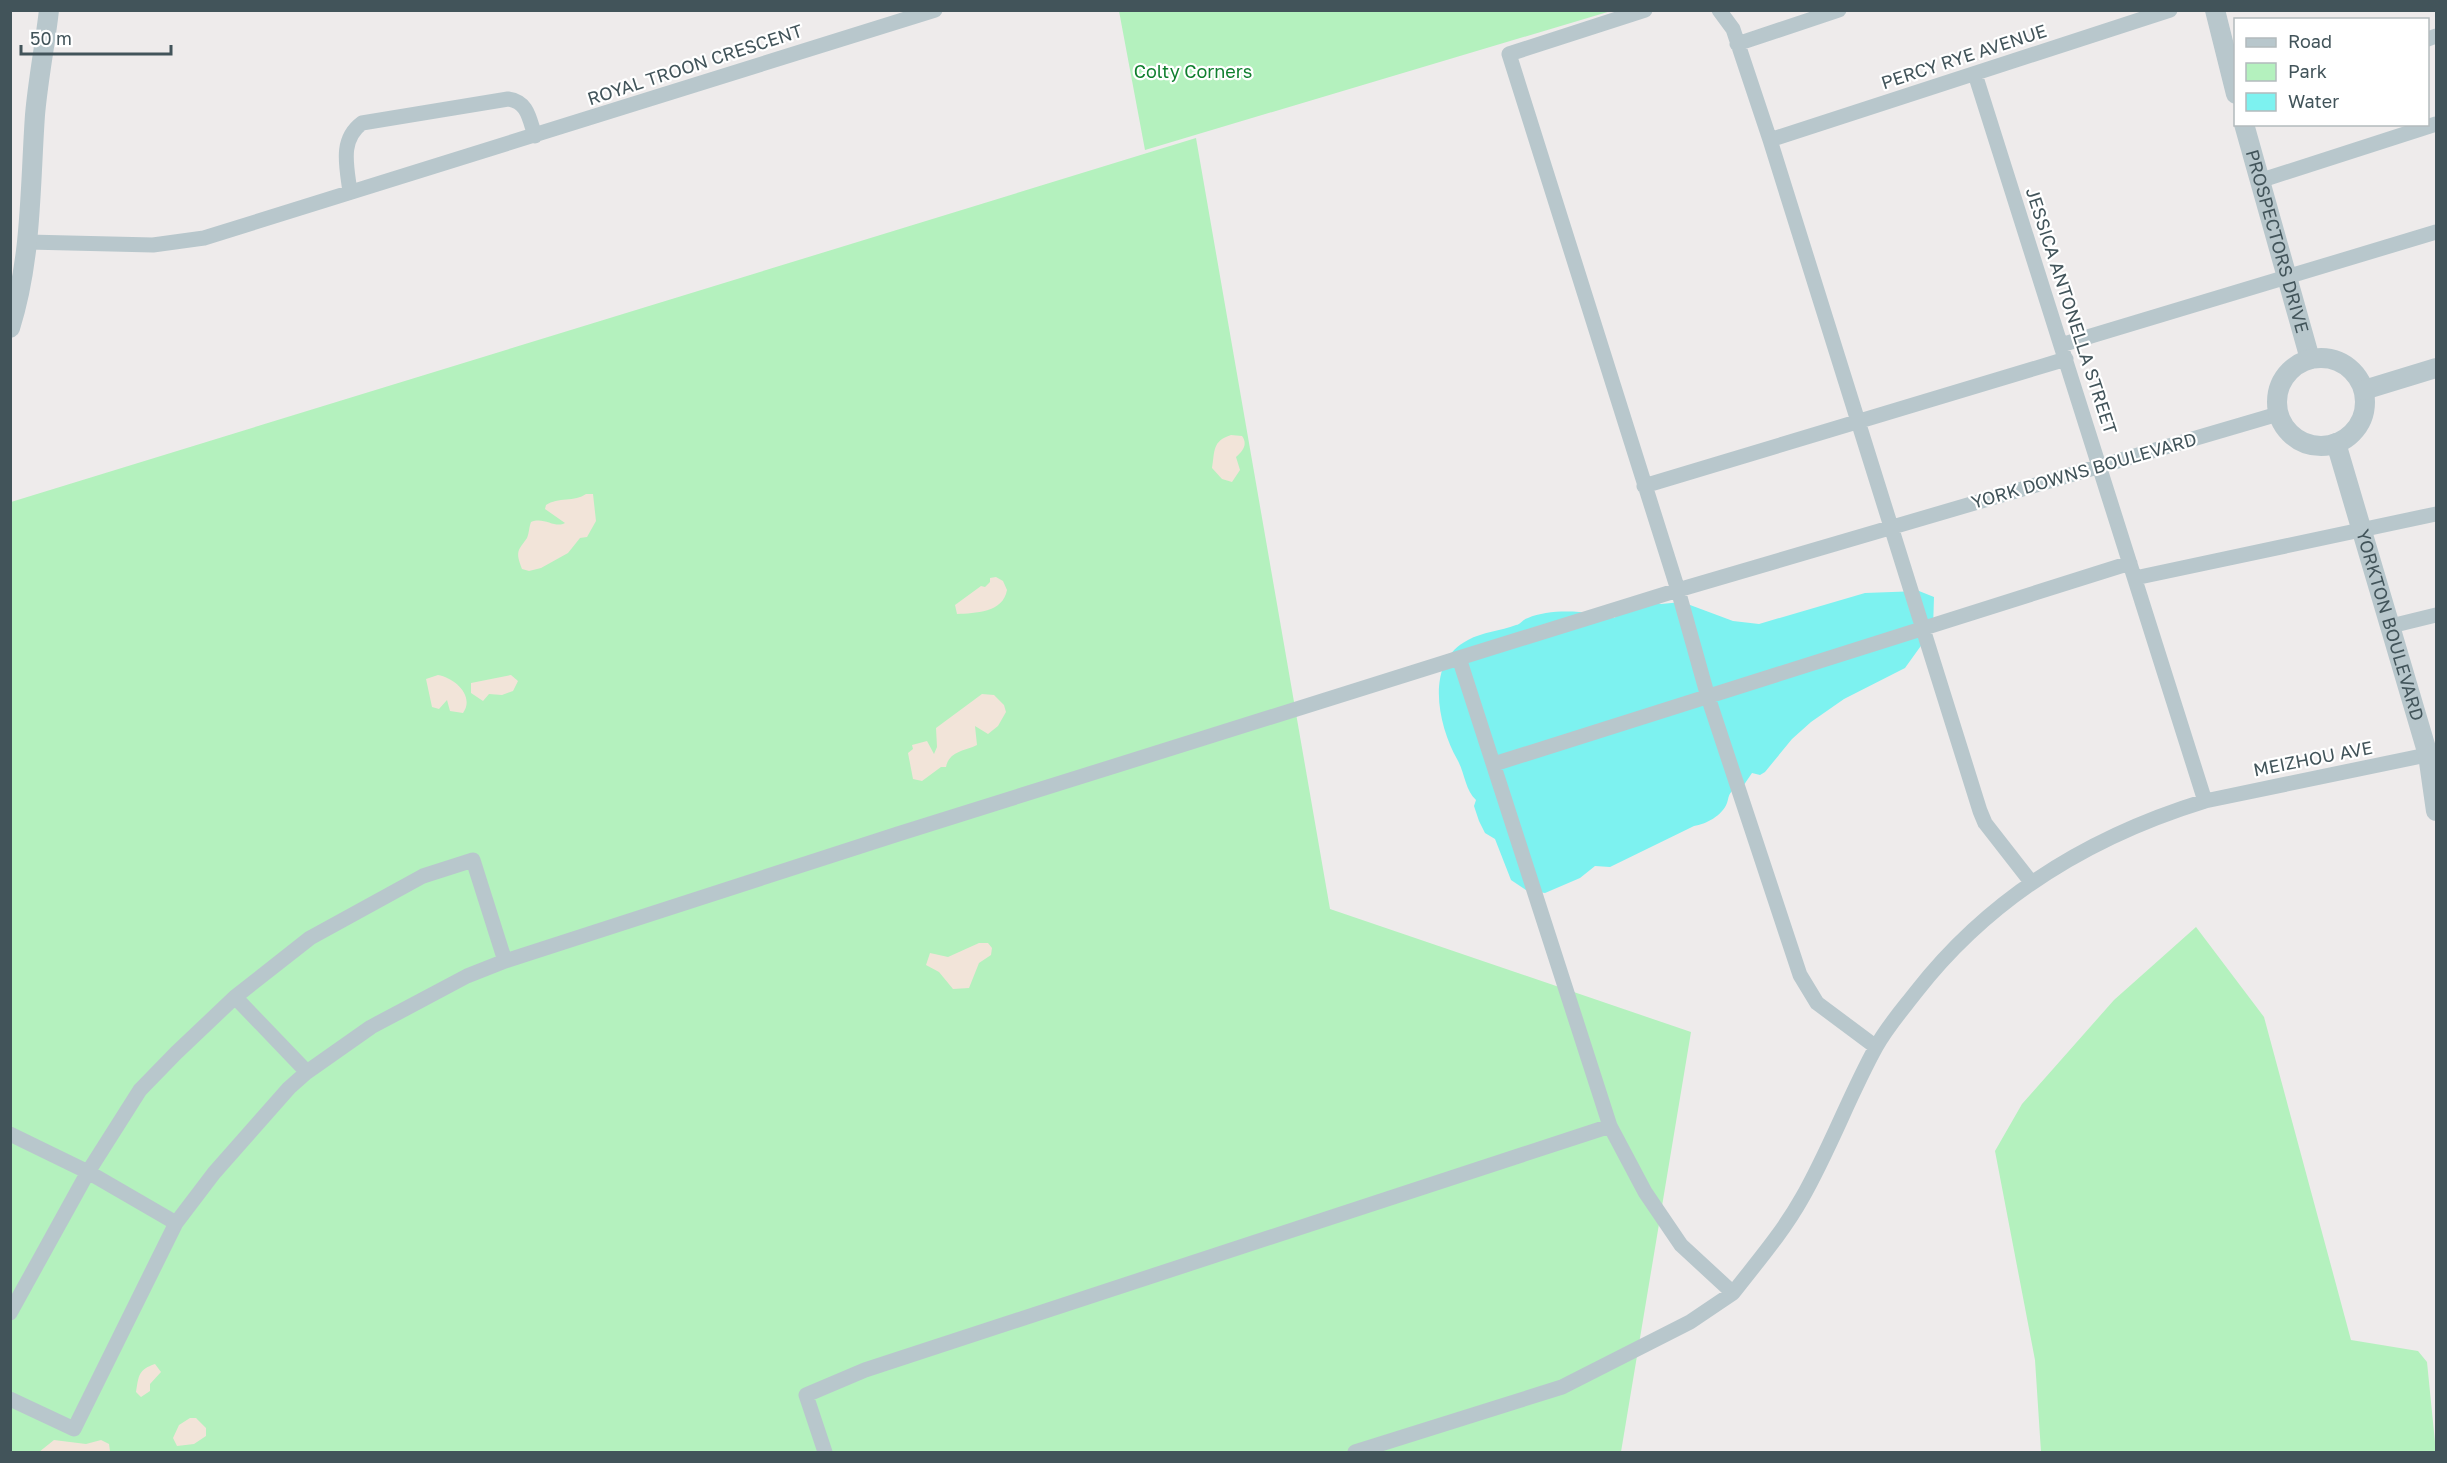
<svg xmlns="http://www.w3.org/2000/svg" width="2447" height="1463" font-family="'Golos Text',sans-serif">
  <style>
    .green { fill: #b4f1be }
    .sand { fill: #f2e4d9 }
    .water { fill: #7df2f0 }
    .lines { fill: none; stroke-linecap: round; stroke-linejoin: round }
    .minor { stroke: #b8c7cc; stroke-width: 15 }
    .tertiary { stroke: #b8c7cc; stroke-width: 20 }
    .labels { text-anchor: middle; stroke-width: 4.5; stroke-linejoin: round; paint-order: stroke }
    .street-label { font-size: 18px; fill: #42545a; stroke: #fff }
    .park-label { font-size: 18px; fill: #0f7f2e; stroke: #fff }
  </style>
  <rect width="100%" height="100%" fill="#eeebeb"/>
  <!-- green -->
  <path class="green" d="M 1119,11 L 1119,10 L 1611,11 L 1145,150 Z
    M 1196,138 L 1330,909 L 1691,1032 L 1621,1452 L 11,1452 L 11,502 Z
    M 2196,927 L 2264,1017 L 2351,1340 L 2418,1351 L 2427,1362 L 2436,1452 L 2041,1452 L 2035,1360 L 1995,1151 L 2022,1104 L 2114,1000 Z"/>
  <!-- sand -->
  <path class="sand" d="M 1231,435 L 1242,436 C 1248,444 1243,451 1236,457 L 1240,470 L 1232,482 L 1222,479 L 1212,468 C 1215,451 1212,441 1231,435 Z
    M 586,494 L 593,494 L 596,521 L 587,537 L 580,538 L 568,553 L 541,568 L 529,571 L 522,569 C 515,551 518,551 527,538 C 529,534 529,527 531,522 C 544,516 555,529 565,523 L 545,509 L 546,505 C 558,497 575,502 586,494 Z
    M 996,577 L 1003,581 L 1007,590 C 1003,613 975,613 957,614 L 955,605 L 981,586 L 985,587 L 990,582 L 990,578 Z
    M 438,675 C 455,678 475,696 463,713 L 450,711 L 447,700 L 439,709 L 432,707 L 426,679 Z
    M 511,675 L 518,681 L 513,691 L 502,695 L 489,694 L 483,701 L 471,693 L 471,683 Z
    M 982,694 L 994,695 L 1004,705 L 1006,712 L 998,726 L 988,734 L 975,726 L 977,745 C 965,751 949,751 946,767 L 941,767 L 922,781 L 913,779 L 908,753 L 913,749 L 912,745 L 927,741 L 934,754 L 937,747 L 936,728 Z
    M 979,943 L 988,943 L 992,948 L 991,955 L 979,963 L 969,988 L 953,989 L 939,972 L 926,965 L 930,953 L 948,957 Z
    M 155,1364 L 161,1372 L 150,1384 L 150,1391 L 141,1397 L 136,1392 C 139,1375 138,1370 155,1364 Z
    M 190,1418 L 196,1418 L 206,1428 L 206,1436 L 194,1444 L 177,1446 L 173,1438 L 179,1425 Z
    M 54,1440 L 86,1444 L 101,1440 L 109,1444 L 110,1451 L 39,1452 Z"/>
  <!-- water -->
  <path class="water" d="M 1919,591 L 1934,597 L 1933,629 L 1905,668 L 1844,699 L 1811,722 L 1792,739 L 1765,772 L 1760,775 L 1752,773 L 1739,792 L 1733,790 C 1728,795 1729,797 1727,803 C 1722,816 1706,824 1694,826 L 1610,867 L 1595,866 L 1580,878 L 1545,893 L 1526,890 L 1511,880 L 1495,839 L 1485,833 L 1479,821 L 1474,806 L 1476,800 C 1465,790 1465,773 1457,759 C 1438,725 1424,662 1468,640 C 1482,632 1501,631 1516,625 C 1521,624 1523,619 1528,618 C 1551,608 1590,611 1614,618 L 1630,608 L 1652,601 L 1661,604 L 1682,602 L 1733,621 L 1759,624 L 1865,593 Z"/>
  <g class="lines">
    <!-- minor -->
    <path class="minor" d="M 1645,10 L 1509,54 L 1678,590 L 1708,697 L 1800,975 L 1817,1003 L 1876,1047
      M 1719,10 L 1733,29 L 1770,140 L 1980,811 L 1985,823 L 2031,882
      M 2428,39 L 2436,36
      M 1737,44 L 1839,10
      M 1975,74 L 2205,801
      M 1770,140 L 2170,10
      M 2259,181 L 2436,124
      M 350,192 C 347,167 339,140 362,123 L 508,99 C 528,102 529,118 535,136
      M 28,242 L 153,245 L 204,238 L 935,10
      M 2061,345 L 2436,232
      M 2278,414 L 1678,590 L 1459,658 L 1610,1126 L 1645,1192 L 1681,1245 L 1733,1293 C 1757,1262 1783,1232 1802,1198 C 1830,1149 1849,1096 1876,1047 C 1887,1027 1902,1010 1916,992 C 1990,897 2091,836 2205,801 L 2436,753
      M 1644,486 L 2066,359
      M 2135,578 L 2436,514
      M 2391,626 L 2436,615
      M 1494,764 L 2130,563
      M 235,997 L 307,1072
      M 10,1134 L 88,1172 L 176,1223
      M 10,1313 L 88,1172 L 140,1090 L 176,1053 L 235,997 L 310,938 L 423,876 L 473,860 L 505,961
      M 10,1399 L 74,1429 L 176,1223 L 214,1173 L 289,1088 L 307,1072 L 371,1027 L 467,976 L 505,961 L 898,834 L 1459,658
      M 825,1452 L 806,1395 L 865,1370 L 1610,1126
      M 1355,1452 L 1562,1387 L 1690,1322 L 1733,1293"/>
    <!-- tertiary -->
    <g class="tertiary">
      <path d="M 2215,10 L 2236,94"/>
      <path id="s1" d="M 2244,124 L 2310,359"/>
      <path d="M 10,328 C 32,258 30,186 35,115 C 38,80 45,45 49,10"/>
      <circle cx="2321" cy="402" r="44"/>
      <path d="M 2364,390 L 2436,368"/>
      <path id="s2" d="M 2336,443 L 2428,755 L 2436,811"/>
    </g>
  </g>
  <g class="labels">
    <!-- street labels -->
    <g class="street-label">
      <text transform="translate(1964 57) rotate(-18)" y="6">PERCY RYE AVENUE</text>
      <text transform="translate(695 65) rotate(-18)" y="6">ROYAL TROON CRESCENT</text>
      <text dy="6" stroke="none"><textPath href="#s1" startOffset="122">PROSPECTORS DRIVE</textPath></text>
      <text transform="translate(2071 311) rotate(72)" y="6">JESSICA ANTONELLA STREET</text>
      <text transform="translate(2084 471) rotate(-16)" y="6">YORK DOWNS BOULEVARD</text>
      <text dy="6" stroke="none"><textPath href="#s2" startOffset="190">YORKTON BOULEVARD</textPath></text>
      <text transform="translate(2313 759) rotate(-11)" y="6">MEIZHOU AVE</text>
    </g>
    <!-- park labels -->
    <g class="park-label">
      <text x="1193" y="78">Colty Corners</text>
    </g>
  </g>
  <!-- border -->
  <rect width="2447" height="1463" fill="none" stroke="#42545a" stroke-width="24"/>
  <!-- legend -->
  <rect x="2234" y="18" width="195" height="108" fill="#ffffff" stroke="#b3bbbd" stroke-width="1.5"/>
  <rect x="2246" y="38" width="30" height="9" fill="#b8c7cc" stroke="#b3bbbd" stroke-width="1.5"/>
  <text x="2288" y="48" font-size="18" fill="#42545a">Road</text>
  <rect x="2246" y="63" width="30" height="18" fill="#b4f1be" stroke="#b3bbbd" stroke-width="1.5"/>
  <text x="2288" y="78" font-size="18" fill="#42545a">Park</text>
  <rect x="2246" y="93" width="30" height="18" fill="#7df2f0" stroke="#b3bbbd" stroke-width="1.5"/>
  <text x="2288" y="108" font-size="18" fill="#42545a">Water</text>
  <!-- scale -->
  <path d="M21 45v9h150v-9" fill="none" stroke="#42545a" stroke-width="3"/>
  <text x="30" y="45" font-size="18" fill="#42545a" stroke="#ffffff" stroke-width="4.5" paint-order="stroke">50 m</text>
</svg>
